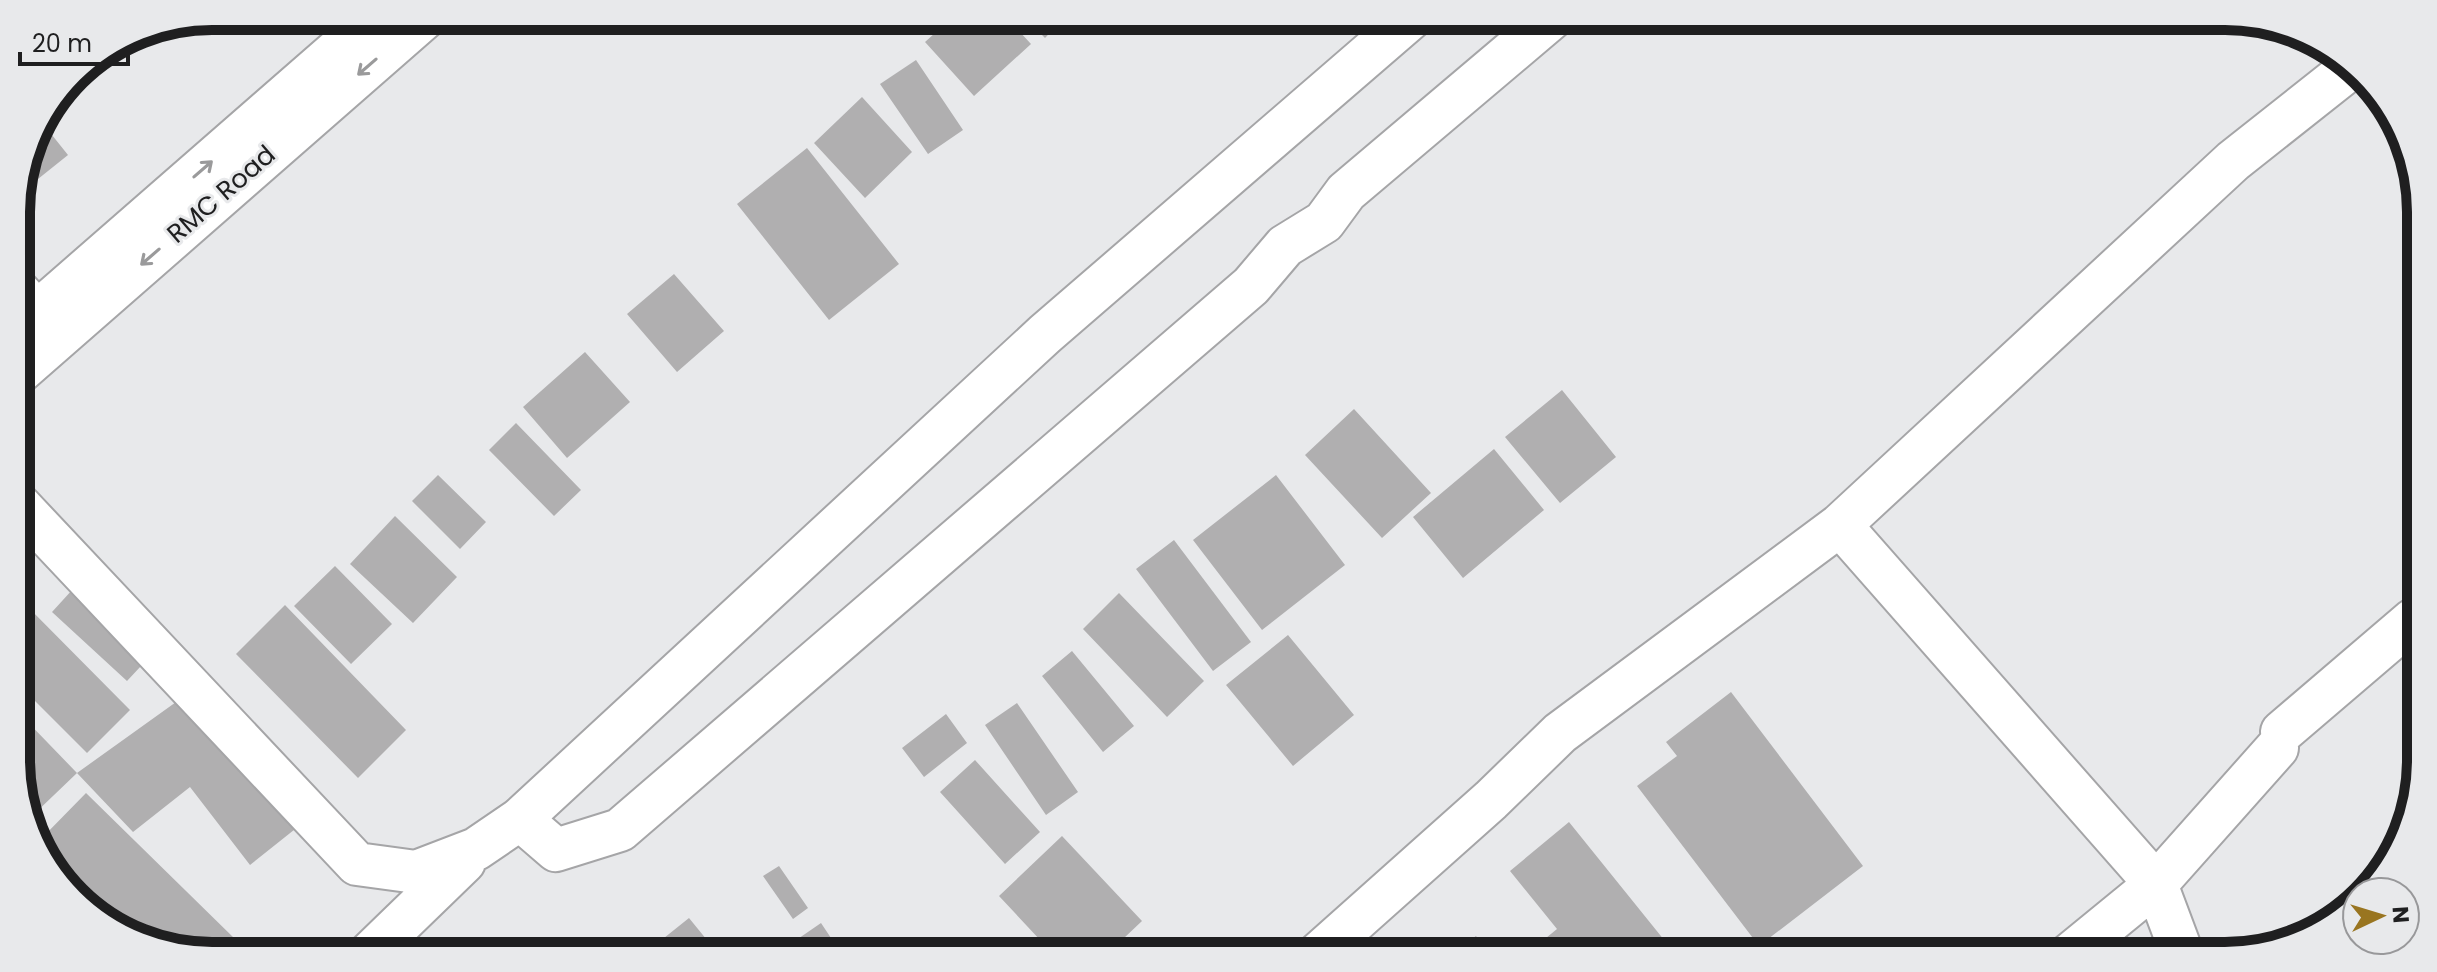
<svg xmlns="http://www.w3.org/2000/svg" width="2437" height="972" font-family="Poppins,sans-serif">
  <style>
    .building { fill: #b0afb0 }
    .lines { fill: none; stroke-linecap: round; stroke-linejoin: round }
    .minor-casing { stroke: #a5a5a7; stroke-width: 46 }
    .tertiary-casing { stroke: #a5a5a7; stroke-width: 48 }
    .minor { stroke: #fff; stroke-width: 42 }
    .tertiary { stroke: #fff; stroke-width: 44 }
    .oneway { stroke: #9a9a9b }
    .labels { text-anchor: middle; stroke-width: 6; stroke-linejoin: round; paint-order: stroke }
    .street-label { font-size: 26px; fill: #1f1f20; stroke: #e8e9eb }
    .rim { fill: none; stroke: #1f1f20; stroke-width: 10 }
  </style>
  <rect width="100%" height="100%" fill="#e8e9eb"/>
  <!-- building -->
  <path class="building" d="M 954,16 L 1005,16 L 1031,44 L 974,96 L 925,42 Z
    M 1023,16 L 1066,16 L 1045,38 Z
    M 916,60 L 963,130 L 928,154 L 880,84 Z
    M 862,97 L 912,152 L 865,198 L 814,143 Z
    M 40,120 L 68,155 L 18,195 L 36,125 Z
    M 807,148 L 899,264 L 829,320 L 737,204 Z
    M 674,274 L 724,331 L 677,372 L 627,314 Z
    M 585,352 L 630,402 L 567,458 L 523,407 Z
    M 1562,390 L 1616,457 L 1560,503 L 1505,437 Z
    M 1354,409 L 1431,493 L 1382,538 L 1305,455 Z
    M 516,423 L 581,490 L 554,516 L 489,450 Z
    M 1494,449 L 1544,510 L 1463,578 L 1413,517 Z
    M 438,475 L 486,522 L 460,549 L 412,501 Z
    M 1276,475 L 1345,565 L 1262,630 L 1193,540 Z
    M 395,516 L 457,577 L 413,623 L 350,564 Z
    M 1174,540 L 1251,642 L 1213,671 L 1136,569 Z
    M 94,566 L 169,636 L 127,681 L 52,612 Z
    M 335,566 L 392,624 L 351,664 L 294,606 Z
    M 1119,593 L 1204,681 L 1167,717 L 1083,629 Z
    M 21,600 L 130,710 L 87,753 L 19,685 Z
    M 285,605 L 406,730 L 358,778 L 236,654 Z
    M 1288,635 L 1354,715 L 1293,766 L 1226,685 Z
    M 1072,651 L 1134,726 L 1103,752 L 1042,676 Z
    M 204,682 L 309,818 L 250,865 L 190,787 L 133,832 L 77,773 Z
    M 1731,692 L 1863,866 L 1759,946 L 1637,786 L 1677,756 L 1666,742 Z
    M 1017,703 L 1078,792 L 1046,815 L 985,725 Z
    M 19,713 L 77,773 L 30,818 L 20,797 Z
    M 946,714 L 967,743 L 924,777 L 902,748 Z
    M 975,760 L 1040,832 L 1005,864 L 940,792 Z
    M 86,793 L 235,939 L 218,956 L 149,945 L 64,889 L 40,840 Z
    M 1569,822 L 1677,956 L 1524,956 L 1557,929 L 1510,871 Z
    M 1062,836 L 1142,921 L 1105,956 L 1055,956 L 999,896 Z
    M 779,866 L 808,908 L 793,919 L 763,876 Z
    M 689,918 L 720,956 L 670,956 L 659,942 Z
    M 821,923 L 843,956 L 773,956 Z
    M 1476,936 L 1490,956 L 1449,956 Z"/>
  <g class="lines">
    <!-- minor casing -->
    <g class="minor-casing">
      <path id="minor" d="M 17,290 L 38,313
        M 18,504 L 357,864 L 416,872 L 476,849 L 520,819 L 1045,334 L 1413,16
        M 1840,525 L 2156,884 L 2183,956
        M 2282,732 L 2413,620
        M 520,819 L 556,850 L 620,830 L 1251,286 L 1285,246 L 1324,222 L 1346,192 L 1554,16
        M 367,956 L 464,862
        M 1316,956 L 1491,800 L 1560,733 L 1840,525 L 2233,161 L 2348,70
        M 2068,956 L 2156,884 L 2277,748"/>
    </g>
    <!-- tertiary casing -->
    <g class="tertiary-casing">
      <path id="tertiary" d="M 17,331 L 378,16
        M 17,373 L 425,16"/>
    </g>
    <!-- minor -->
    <use href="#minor" class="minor"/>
    <!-- tertiary -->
    <use href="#tertiary" class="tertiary"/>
  </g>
  <!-- one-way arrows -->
  <defs><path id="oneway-shaft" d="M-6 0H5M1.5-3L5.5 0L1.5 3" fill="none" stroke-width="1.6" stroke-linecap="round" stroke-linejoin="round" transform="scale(2)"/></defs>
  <g class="oneway">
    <use href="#oneway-shaft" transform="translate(367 67) rotate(139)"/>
    <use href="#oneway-shaft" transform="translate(203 169) rotate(-41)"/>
    <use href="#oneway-shaft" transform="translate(150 257) rotate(139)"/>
  </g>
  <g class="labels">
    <!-- street labels -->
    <g class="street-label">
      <text transform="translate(221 194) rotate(-41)" y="9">RMC Road</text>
    </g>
  </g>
  <!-- crop -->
  <path d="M0 0H2437V972H0ZM212 30H2225A182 182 0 0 1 2407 212V760A182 182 0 0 1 2225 942H212A182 182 0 0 1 30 760V212A182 182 0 0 1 212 30Z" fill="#e8e9eb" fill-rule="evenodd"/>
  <path class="rim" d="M212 30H2225A182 182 0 0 1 2407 212V760A182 182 0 0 1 2225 942H212A182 182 0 0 1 30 760V212A182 182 0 0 1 212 30Z"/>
  <!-- north arrow -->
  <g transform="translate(2381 916) rotate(86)"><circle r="38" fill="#e8e9eb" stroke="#98989a" stroke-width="2"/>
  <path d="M0-6L14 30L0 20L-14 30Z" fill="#997520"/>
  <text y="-12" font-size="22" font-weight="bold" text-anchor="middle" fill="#1f1f20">N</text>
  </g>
  <!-- scale -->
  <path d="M20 52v12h108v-12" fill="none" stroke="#1f1f20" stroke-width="4"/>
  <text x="32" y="52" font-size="24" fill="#1f1f20" stroke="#e8e9eb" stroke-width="6" paint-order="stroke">20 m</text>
</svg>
